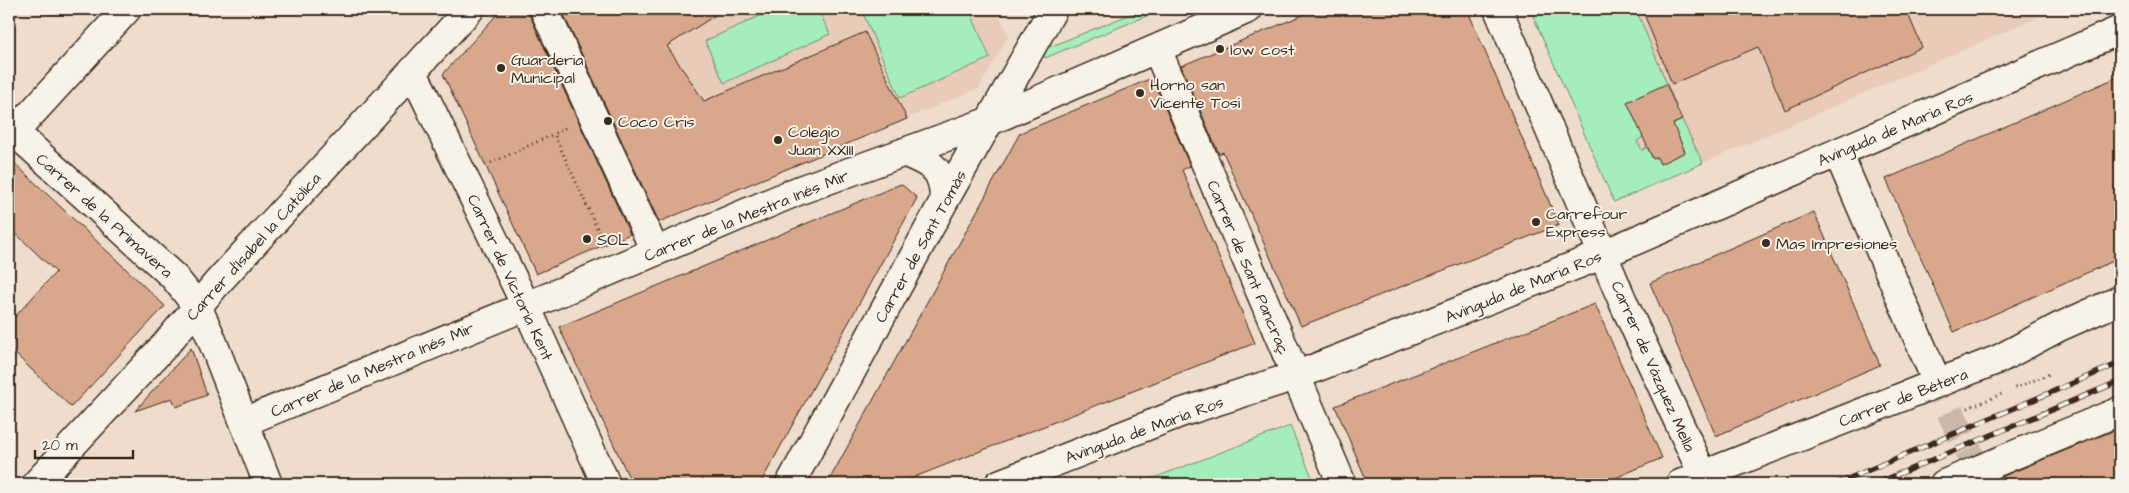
<svg xmlns="http://www.w3.org/2000/svg" width="2129" height="493" font-family="'Architects Daughter',sans-serif">
  <style>
    .built { fill: #e8ccb9 }
    .green { fill: #a5eebc; stroke: #708c6d }
    .building { fill: #d9a88c; stroke: #3b2a1e }
    .lines { fill: none; stroke-linecap: round; stroke-linejoin: round }
    .minor-tunnel { stroke: #cab8a9; stroke-width: 28; stroke-dasharray: 28 14; stroke-linecap: butt }
    .minor-casing { stroke: #3b2a1e; stroke-width: 31 }
    .path { stroke: #3b2a1e; stroke-width: 3; stroke-dasharray: 1 4; stroke-linecap: butt }
    .minor { stroke: #f7f3e8; stroke-width: 28 }
    .rail-casing { stroke: #3b2a1e; stroke-width: 5.5 }
    .rail { stroke: #f7f3e8; stroke-width: 4; stroke-dasharray: 11; stroke-linecap: butt }
    .poi-dot { fill: #3b2a1e; stroke: #f7f3e8; stroke-width: 2 }
    .labels { text-anchor: middle; stroke-width: 4; stroke-linejoin: round; paint-order: stroke }
    .poi-label { font-size: 16px; fill: #3b2a1e; stroke: #f7f3e8; text-anchor: start }
    .street-label { font-size: 16px; fill: #3b2a1e; stroke: #f7f3e8 }
  </style>
  <rect width="100%" height="100%" fill="#eedccc"/>
  <filter id="ink" filterUnits="userSpaceOnUse"><feTurbulence type="fractalNoise" baseFrequency=".02" numOctaves="2"/><feDisplacementMap in="SourceGraphic" scale="10" xChannelSelector="R" yChannelSelector="G"/><feConvolveMatrix kernelMatrix="1 2 1 2 8 2 1 2 1" color-interpolation-filters="sRGB"/></filter>
  <g filter="url(#ink)">
    <!-- built -->
    <path class="built" d="M 617,9 L 996,9 L 1009,35 L 979,88 L 732,191 Z
      M 1530,9 L 2057,9 L 1614,202 Z"/>
    <!-- green -->
    <path class="green" d="M 775,9 L 818,9 L 830,34 L 724,83 L 705,41 Z
      M 861,9 L 969,9 L 990,58 L 900,98 Z
      M 1143,9 L 1149,9 L 1151,14 L 1045,58 L 1042,50 Z
      M 1530,9 L 1636,9 L 1676,106 L 1643,137 L 1637,141 L 1642,150 L 1647,147 L 1653,159 L 1657,157 L 1660,163 L 1685,152 L 1677,134 L 1668,127 L 1682,120 L 1703,163 L 1614,202 Z
      M 1290,426 L 1315,484 L 1138,484 Z"/>
    <!-- building -->
    <path class="building" d="M 502,9 L 529,9 L 530,16 L 630,234 L 536,274 L 443,74 Z
      M 561,9 L 725,9 L 667,46 L 704,101 L 865,32 L 907,119 L 659,222 Z
      M 1317,9 L 1467,9 L 1559,225 L 1301,326 L 1223,152 L 1219,154 L 1181,66 Z
      M 1642,9 L 1906,9 L 1922,47 L 1785,110 L 1758,47 L 1672,84 Z
      M 2120,76 L 2120,258 L 1954,332 L 1886,179 Z
      M 1152,78 L 1190,166 L 1182,170 L 1255,343 L 897,484 L 827,484 L 1020,133 Z
      M 1666,84 L 1682,120 L 1673,124 L 1685,152 L 1660,164 L 1657,157 L 1653,159 L 1627,102 Z
      M 9,158 L 165,306 L 71,407 L 9,348 L 9,323 L 56,272 L 9,227 Z
      M 901,184 L 917,198 L 760,484 L 632,484 L 559,327 Z
      M 1814,212 L 1880,365 L 1716,436 L 1650,283 Z
      M 1595,304 L 1662,458 L 1601,484 L 1368,484 L 1335,406 Z
      M 191,348 L 207,395 L 176,407 L 172,398 L 135,411 Z
      M 2120,428 L 2120,484 L 1984,484 Z"/>
    <g class="lines">
      <!-- minor-tunnel -->
      <path class="minor-tunnel" d="M 1933,373 L 1982,481"/>
      <!-- minor casing -->
      <g class="minor-casing">
        <path id="minor" d="M 544,9 L 655,251
          M 1498,9 L 1624,304 L 1703,475
          M 1157,49 L 1342,484
          M 413,72 L 526,306 L 606,484
          M 9,127 L 174,277 L 197,306 L 210,335 L 268,484
          M 9,138 L 127,9
          M 904,152 C 931,164 944,167 944,201
          M 1838,153 L 1933,373
          M 244,422 L 551,296 L 800,190 L 990,121 L 1248,9
          M 36,484 L 166,344 L 218,282 L 470,9
          M 790,484 L 944,201 L 1053,9
          M 999,484 L 1180,413 L 1295,376 L 1604,254 L 2120,30
          M 1680,484 L 1999,359 L 2059,327 L 2120,300
          M 1944,484 L 2120,411"/>
      </g>
      <!-- path -->
      <path class="path" d="M 565,128 L 554,134 L 603,241
        M 491,163 L 554,134
        M 2015,388 L 2050,374
        M 1968,408 L 2004,393"/>
      <!-- minor -->
      <use href="#minor" class="minor"/>
      <!-- rail casing -->
      <g class="rail-casing">
        <path id="rail" d="M 1836,484 L 2120,363
          M 1875,484 L 2120,381"/>
      </g>
      <!-- rail -->
      <use href="#rail" class="rail"/>
    </g>
  </g>
  <!-- markers -->
  <g class="poi-dot">
    <circle cx="1220" cy="49" r="5"/>
    <circle cx="501" cy="68" r="5"/>
    <circle cx="1140" cy="93" r="5"/>
    <circle cx="608" cy="121" r="5"/>
    <circle cx="778" cy="140" r="5"/>
    <circle cx="1536" cy="222" r="5"/>
    <circle cx="587" cy="239" r="5"/>
    <circle cx="1766" cy="243" r="5"/>
  </g>
  <g class="labels">
    <!-- poi labels -->
    <g class="poi-label">
      <text x="1230" y="55">low cost</text>
      <text x="511" y="65">Guarderia<tspan x="511" dy="18">Municipal</tspan></text>
      <text x="1150" y="90">Horno san<tspan x="1150" dy="18">Vicente Tosi</tspan></text>
      <text x="618" y="127">Coco Cris</text>
      <text x="788" y="137">Colegio<tspan x="788" dy="18">Juan XXIII</tspan></text>
      <text x="1546" y="219">Carrefour<tspan x="1546" dy="18">Express</tspan></text>
      <text x="597" y="245">SOL</text>
      <text x="1776" y="249">Mas Impresiones</text>
    </g>
    <!-- street labels -->
    <g class="street-label">
      <text transform="translate(1895 128) rotate(-23)" y="6">Avinguda de Maria Ros</text>
      <text transform="translate(105 215) rotate(42)" y="6">Carrer de la Primavera</text>
      <text transform="translate(746 215) rotate(-22)" y="6">Carrer de la Mestra Inés Mir</text>
      <text transform="translate(253 246) rotate(-48)" y="6">Carrer d'Isabel la Catòlica</text>
      <text transform="translate(920 246) rotate(-61)" y="6">Carrer de Sant Tomàs</text>
      <text transform="translate(1249 267) rotate(67)" y="6">Carrer de Sant Pancraç</text>
      <text transform="translate(511 277) rotate(65)" y="6">Carrer de Victoria Kent</text>
      <text transform="translate(1523 286) rotate(-22)" y="6">Avinguda de Maria Ros</text>
      <text transform="translate(1654 366) rotate(66)" y="6">Carrer de Vázquez Mella</text>
      <text transform="translate(372 369) rotate(-23)" y="6">Carrer de la Mestra Inés Mir</text>
      <text transform="translate(1903 397) rotate(-21)" y="6">Carrer de Bétera</text>
      <text transform="translate(1144 429) rotate(-20)" y="6">Avinguda de Maria Ros</text>
    </g>
  </g>
  <!-- margin -->
  <rect width="2129" height="493" fill="none" stroke="#f7f3e8" stroke-width="30"/>
  <rect x="15" y="15" width="2099" height="463" fill="none" stroke="#3b2a1e" stroke-width="2" filter="url(#ink)"/>
  <!-- scale -->
  <path d="M35 450v8h98v-8" fill="none" stroke="#3b2a1e" stroke-width="2.5"/>
  <text x="42" y="450" font-size="15" fill="#3b2a1e" stroke="#f7f3e8" stroke-width="4" paint-order="stroke">20 m</text>
</svg>
